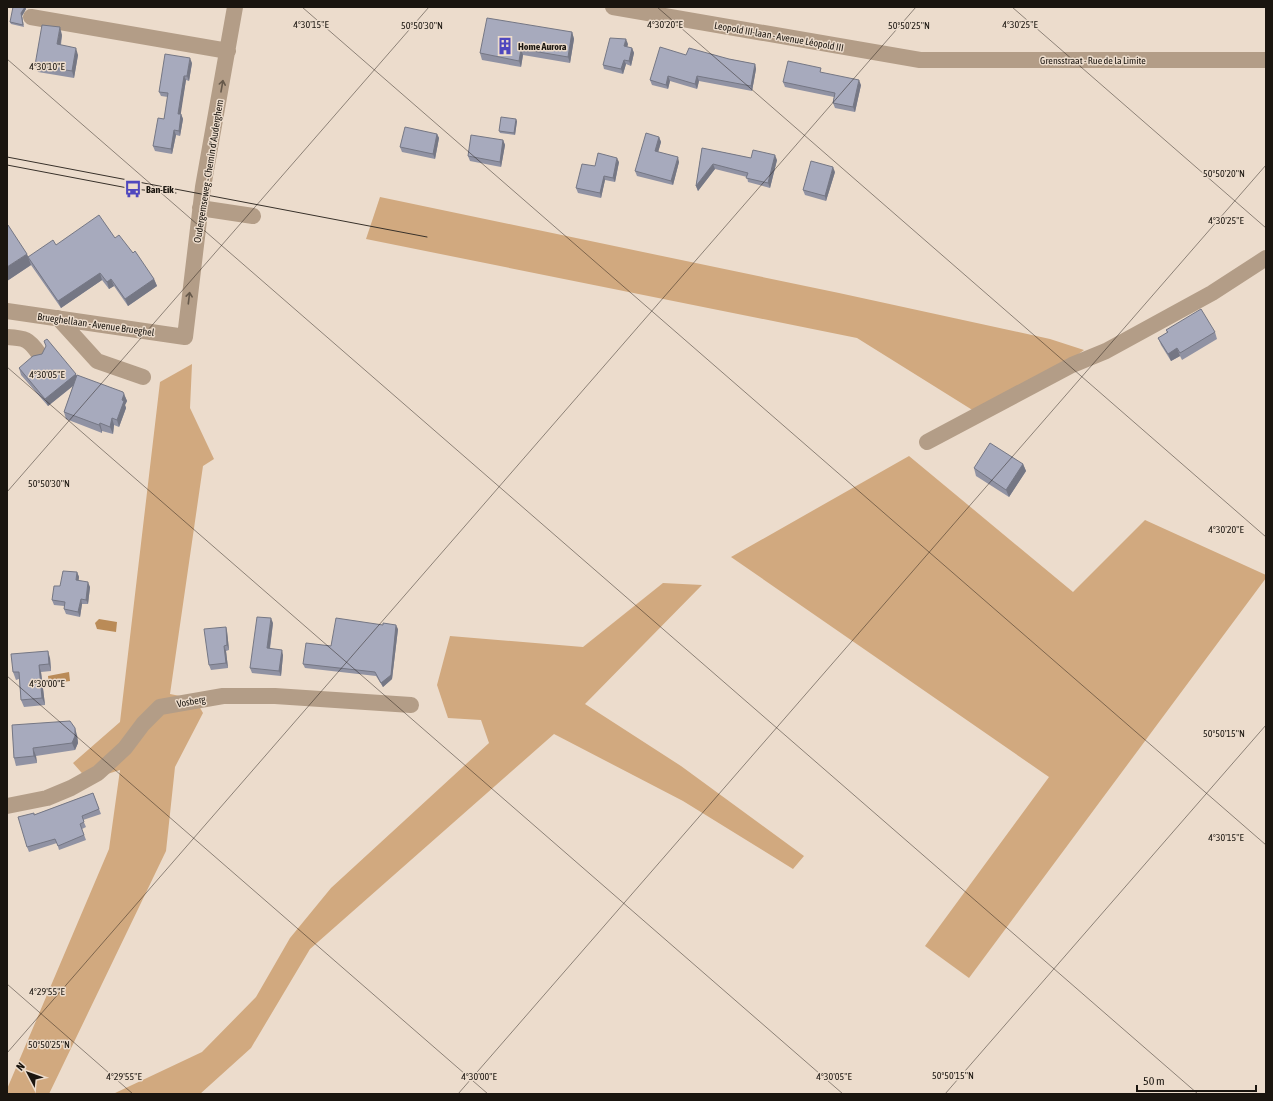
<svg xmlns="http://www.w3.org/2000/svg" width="1273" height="1101" font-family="'Asap Condensed',sans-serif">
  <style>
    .green { fill: #d1a97f }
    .water { fill: #ba8b57 }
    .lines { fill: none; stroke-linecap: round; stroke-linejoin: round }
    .minor { stroke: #b39d87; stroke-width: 16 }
    .tram { stroke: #38312a; stroke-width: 1 }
    .wall { fill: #9092a3 }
    .shaded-wall { fill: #757784 }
    .building { fill: #a7aabd; stroke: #757784 }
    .oneway { stroke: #66594b }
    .ticks { fill: none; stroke: #1a150f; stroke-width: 1; stroke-opacity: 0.45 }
    .labels { text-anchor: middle; stroke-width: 3; stroke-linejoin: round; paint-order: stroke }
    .street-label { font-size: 10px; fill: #1a150f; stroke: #ecdccc }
    .poi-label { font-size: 10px; font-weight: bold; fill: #1a150f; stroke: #ecdccc; text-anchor: start }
    .ticks-label { font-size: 10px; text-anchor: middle; fill: #1a150f; stroke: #ecdccc; stroke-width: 3; stroke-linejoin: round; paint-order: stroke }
  </style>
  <rect width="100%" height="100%" fill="#ecdccc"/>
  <!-- green -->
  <path class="green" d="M 380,197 L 839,293 L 1050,339 L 1084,350 L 1062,366 L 974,411 L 857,338 L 366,239 Z
    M 192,364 L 190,408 L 214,459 L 203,466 L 170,694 L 195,699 L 203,713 L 175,767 L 166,851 L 49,1094 L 7,1094 L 7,1089 L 109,849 L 120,770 L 88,780 L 73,763 L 120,722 L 160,382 Z
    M 909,456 L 1073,592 L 1145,520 L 1266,575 L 1266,578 L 969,978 L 925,946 L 1049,777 L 731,557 Z
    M 663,583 L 702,585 L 585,704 L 681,766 L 804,856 L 793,869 L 683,801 L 554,734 L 310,949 L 251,1048 L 200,1094 L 113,1094 L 202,1052 L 256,997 L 290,938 L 331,888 L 489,743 L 481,720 L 448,718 L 437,685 L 450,636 L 583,647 Z"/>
  <!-- water -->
  <path class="water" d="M 99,619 L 117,622 L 116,632 L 97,629 L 95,623 Z
    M 69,672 L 70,681 L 49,684 L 48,676 Z"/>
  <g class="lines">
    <!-- minor -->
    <path class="minor" d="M 613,7 L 920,60 L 1266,60
      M 31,17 L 228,51
      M 200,208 L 253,216
      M 7,311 L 185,337 L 203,187 L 235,7
      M 58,318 L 97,361 L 143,377
      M 7,337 C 25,338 29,339 39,354
      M 927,442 L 1072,365 L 1106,351 L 1212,293 L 1266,258
      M 7,806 L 47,798 L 71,788 L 98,773 L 125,748 L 143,724 L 160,707 L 223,696 L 275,696 L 411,705"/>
    <!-- tram -->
    <path class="tram" d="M 7,157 L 427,237
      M 7,165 L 133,189 L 176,193"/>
  </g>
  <!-- wall -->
  <path class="wall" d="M 25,7 L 26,9 L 22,16 L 24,27 L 11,24 L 10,22 Z
    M 572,32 L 574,39 L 570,63 L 523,55 L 521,67 L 482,60 L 480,53 Z
    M 62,35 L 61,45 L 78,55 L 74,78 L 38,72 L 35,65 Z
    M 628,44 L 627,47 L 632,48 L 634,53 L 631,66 L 626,64 L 623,74 L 604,69 L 603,65 Z
    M 686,55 L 729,59 L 755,64 L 756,69 L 752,91 L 699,81 L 697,89 L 670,81 L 668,89 L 652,85 L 650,80 Z
    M 192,63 L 189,81 L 186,80 L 180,114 L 181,114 L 183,119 L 180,136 L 176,135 L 172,154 L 155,151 L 153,146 L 164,119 L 168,97 L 161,96 L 159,92 Z
    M 822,73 L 861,85 L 855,112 L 835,108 L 833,103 L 834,97 L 785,87 L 783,82 Z
    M 517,121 L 515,135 L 500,133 L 499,131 Z
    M 437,134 L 439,138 L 435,159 L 402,152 L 400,147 Z
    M 659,137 L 661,142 L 658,152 L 679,162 L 673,185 L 637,176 L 635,171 Z
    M 503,140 L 505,145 L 501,167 L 470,161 L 468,156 Z
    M 702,148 L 751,158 L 777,160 L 770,188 L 748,182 L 747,177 L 715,169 L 698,191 L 696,186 Z
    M 619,162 L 615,182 L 605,180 L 601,198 L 578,193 L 576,188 L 595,166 Z
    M 835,172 L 826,201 L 805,195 L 803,190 Z
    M 115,238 L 133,253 L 154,279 L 157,286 L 128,306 L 114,286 L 109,289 L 102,280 L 61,308 L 31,265 L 7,281 L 27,254 L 28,257 L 56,245 Z
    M 1166,330 L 1215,332 L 1217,339 L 1182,360 L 1180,356 L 1171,361 L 1161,345 L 1158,338 L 1167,333 Z
    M 19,368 L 76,375 L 124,394 L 127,401 L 125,405 L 126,408 L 119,427 L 114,425 L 113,434 L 102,431 L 102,433 L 66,419 L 64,412 L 73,386 L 48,406 L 21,375 Z
    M 1023,464 L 1026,471 L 1009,497 L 976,476 L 974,468 Z
    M 77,572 L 79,577 L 78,581 L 90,587 L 88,604 L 82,604 L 80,617 L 66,614 L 64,609 L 64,606 L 54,605 L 52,600 L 60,586 Z
    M 273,623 L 270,649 L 283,655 L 281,676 L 252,673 L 250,668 Z
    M 226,627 L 227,631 L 229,650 L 226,651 L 228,668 L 211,670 L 209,665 Z
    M 398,629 L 392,679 L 383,687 L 376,676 L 305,668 L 303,664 L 331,646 Z
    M 50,658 L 51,671 L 41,672 L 45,705 L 24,707 L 21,700 L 19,679 L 16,680 L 13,672 Z
    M 12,725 L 77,735 L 78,743 L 75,750 L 36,756 L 37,763 L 16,766 L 14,758 Z
    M 93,793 L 101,814 L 83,820 L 86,827 L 82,829 L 86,840 L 59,850 L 57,843 L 29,852 L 27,847 L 34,815 Z"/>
  <!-- shaded-wall -->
  <path class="shaded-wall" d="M 25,7 L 26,9 L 22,16 L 24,27 L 21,13 Z
    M 60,27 L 62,35 L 59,52 L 57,44 Z
    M 572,32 L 574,39 L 570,63 L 568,57 Z
    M 626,39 L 628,44 L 626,51 L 624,46 Z
    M 76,48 L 78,55 L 74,78 L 72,71 Z
    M 632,48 L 634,53 L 631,66 L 629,61 Z
    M 521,49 L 523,55 L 521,67 L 519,61 Z
    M 190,58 L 192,63 L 189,81 L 187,76 Z
    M 624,60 L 626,64 L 623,74 L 621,69 Z
    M 755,64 L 756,69 L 752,91 L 751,86 Z
    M 184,76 L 186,80 L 180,119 L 178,114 Z
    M 668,76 L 670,81 L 668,89 L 666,85 Z
    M 697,76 L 699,81 L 697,89 L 695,84 Z
    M 859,80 L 861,85 L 855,112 L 853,107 Z
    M 181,114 L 183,119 L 180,136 L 179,131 Z
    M 516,119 L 517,121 L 515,135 L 514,133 Z
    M 174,130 L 176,135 L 172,154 L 171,149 Z
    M 437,134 L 439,138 L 435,159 L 433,154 Z
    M 659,137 L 661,142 L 657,156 L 655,151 Z
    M 503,140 L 505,145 L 501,167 L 500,162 Z
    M 775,155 L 777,160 L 770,188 L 768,183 Z
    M 678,157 L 679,162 L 673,185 L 671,181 Z
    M 617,158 L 619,162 L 615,182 L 613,178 Z
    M 713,164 L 715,169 L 698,191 L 696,186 Z
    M 833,167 L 835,172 L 826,201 L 825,196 Z
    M 604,176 L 605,180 L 601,198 L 600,193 Z
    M 27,254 L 31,265 L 7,281 L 7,267 Z
    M 100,273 L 102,280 L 61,308 L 58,301 Z
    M 111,279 L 114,286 L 109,289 L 107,282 Z
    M 154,279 L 157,286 L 128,306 L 125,299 Z
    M 1177,348 L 1180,356 L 1171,361 L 1168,354 Z
    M 76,374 L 79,381 L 48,406 L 45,399 Z
    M 124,394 L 127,401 L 125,405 L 126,408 L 119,427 L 117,420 L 122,400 Z
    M 112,418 L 114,425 L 113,434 L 110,427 Z
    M 100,423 L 102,431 L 102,433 L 99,425 Z
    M 1023,464 L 1026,471 L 1009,497 L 1006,490 Z
    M 77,572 L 79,577 L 78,585 L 76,580 Z
    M 88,582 L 90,587 L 88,604 L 86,600 Z
    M 81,599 L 82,604 L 80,617 L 78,612 Z
    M 271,618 L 273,623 L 269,653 L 267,648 Z
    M 396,625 L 398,629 L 392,679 L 383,687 L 381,683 Z
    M 226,627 L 227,631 L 229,650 L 227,645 Z
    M 224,646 L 226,651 L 228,668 L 226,663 Z
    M 282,650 L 283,655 L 281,676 L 279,671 Z
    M 48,651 L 50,658 L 51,671 L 49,664 Z
    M 39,665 L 41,672 L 45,705 L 42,698 Z
    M 75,728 L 77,735 L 78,743 L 75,750 L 72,743 Z
    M 33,748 L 36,756 L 37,763 L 34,756 Z"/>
  <!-- building -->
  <path class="building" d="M 13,7 L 25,7 L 21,13 L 23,25 L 10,22 Z
    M 487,18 L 572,32 L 568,57 L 521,49 L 519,61 L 480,53 Z
    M 42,25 L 60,27 L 57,44 L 76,48 L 72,71 L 35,65 Z
    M 610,38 L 626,39 L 624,46 L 632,48 L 629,61 L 624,60 L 621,69 L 603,65 Z
    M 660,47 L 686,55 L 689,48 L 729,59 L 755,64 L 751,86 L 697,76 L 695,84 L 668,76 L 666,85 L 650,80 Z
    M 165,54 L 190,58 L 187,76 L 184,76 L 178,114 L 181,114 L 179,131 L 174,130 L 171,149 L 153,146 L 158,118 L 164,119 L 168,93 L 159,92 Z
    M 788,61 L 821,68 L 820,72 L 859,80 L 853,107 L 833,103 L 835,93 L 783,82 Z
    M 501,117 L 516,119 L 514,133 L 499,131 Z
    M 405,127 L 437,134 L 433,154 L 400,147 Z
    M 646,133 L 659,137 L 655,151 L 678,157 L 671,181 L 635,171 Z
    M 471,135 L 503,140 L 500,162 L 468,156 Z
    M 702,148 L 751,158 L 753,150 L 775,155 L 768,183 L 746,178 L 748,173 L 713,164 L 696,186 Z
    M 598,153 L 617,158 L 613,178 L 604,176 L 600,193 L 576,188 L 582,164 L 595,166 Z
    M 811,161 L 833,167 L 825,196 L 803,190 Z
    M 99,215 L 115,238 L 119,235 L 133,253 L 135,251 L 154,279 L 125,299 L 111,279 L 107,282 L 100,273 L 58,301 L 28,257 L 53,240 L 56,245 Z
    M 8,225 L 27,254 L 7,267 L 7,226 Z
    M 1201,309 L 1215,332 L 1180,353 L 1177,348 L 1168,354 L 1158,338 L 1168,332 L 1166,330 Z
    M 47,339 L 76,374 L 45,399 L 19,368 L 33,356 L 42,354 L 46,346 L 44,341 Z
    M 77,375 L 123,392 L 124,394 L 122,400 L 124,401 L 117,420 L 112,418 L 110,427 L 100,423 L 99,425 L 64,412 Z
    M 990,443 L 1023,464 L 1006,490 L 974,468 Z
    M 63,571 L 77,572 L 76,580 L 88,582 L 86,600 L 81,599 L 78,612 L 64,609 L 65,602 L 52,600 L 54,586 L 60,586 Z
    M 257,617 L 271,618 L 267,648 L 282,650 L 279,671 L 250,668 Z
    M 336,618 L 383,625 L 383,623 L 396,625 L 391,675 L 381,683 L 375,672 L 303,664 L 306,643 L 331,646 Z
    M 226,627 L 227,645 L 224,646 L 226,663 L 209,665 L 204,629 Z
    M 48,651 L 49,664 L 39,665 L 42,698 L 21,700 L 19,672 L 13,672 L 11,654 Z
    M 70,721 L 75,728 L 75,736 L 72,743 L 33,748 L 34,756 L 14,758 L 12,725 Z
    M 93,793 L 99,809 L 82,816 L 84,822 L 80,824 L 84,835 L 58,846 L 55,839 L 27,847 L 18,817 L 34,813 L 34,815 Z"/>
  <!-- one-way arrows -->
  <defs><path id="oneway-shaft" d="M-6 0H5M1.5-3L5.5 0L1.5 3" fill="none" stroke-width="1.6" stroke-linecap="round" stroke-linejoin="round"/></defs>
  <g class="oneway">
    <use href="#oneway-shaft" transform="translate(222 86) rotate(-80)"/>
    <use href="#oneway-shaft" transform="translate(189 298) rotate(-83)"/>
  </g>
  <!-- ticks -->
  <path class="ticks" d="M 302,7 L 1266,845M 657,7 L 1266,537M 1012,7 L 1266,228M 7,59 L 1198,1094M 7,367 L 843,1094M 7,492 L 429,7M 7,676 L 488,1094M 7,984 L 133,1094M 7,1053 L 916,7M 458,1094 L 1266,165M 945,1094 L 1266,725"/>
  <!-- icons -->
  <defs>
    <g id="building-bare" transform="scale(1.38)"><path d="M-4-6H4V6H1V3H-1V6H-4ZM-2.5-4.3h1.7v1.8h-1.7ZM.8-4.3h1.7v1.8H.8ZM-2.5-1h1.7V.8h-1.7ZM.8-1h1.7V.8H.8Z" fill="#4f47be" stroke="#ecdccc" stroke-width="2.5" paint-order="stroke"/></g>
    <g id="bus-bare" transform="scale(1.38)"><path d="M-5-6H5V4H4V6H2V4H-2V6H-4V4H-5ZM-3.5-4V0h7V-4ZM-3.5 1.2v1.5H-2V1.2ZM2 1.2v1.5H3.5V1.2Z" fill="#4f47be" stroke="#ecdccc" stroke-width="2.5" paint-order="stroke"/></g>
  </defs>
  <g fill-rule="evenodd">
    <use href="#building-bare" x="505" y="46"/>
    <use href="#bus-bare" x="133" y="189"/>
  </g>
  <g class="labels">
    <!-- street labels -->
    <g class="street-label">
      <text transform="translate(779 36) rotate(10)" y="4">Leopold III-laan - Avenue Léopold III</text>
      <text x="1093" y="64">Grensstraat - Rue de la Limite</text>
      <text transform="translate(208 171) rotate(-81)" y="4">Oudergemseweg - Chemin d'Auderghem</text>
      <text transform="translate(96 324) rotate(8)" y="4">Brueghellaan - Avenue Brueghel</text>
      <text transform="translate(191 701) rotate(-10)" y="4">Vosberg</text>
    </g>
    <!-- poi labels -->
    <g class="poi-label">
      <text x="518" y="50">Home Aurora</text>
      <text x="146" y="193">Ban-Eik</text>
    </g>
  </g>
  <g class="ticks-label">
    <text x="665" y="28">4°30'20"E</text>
    <text x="1020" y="28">4°30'25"E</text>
    <text x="311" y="28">4°30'15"E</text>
    <text x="422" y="29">50°50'30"N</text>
    <text x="909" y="29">50°50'25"N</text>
    <text x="47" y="70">4°30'10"E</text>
    <text x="1224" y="177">50°50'20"N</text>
    <text x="1226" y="224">4°30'25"E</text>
    <text x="47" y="378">4°30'05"E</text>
    <text x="49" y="487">50°50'30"N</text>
    <text x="1226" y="533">4°30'20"E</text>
    <text x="47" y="687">4°30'00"E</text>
    <text x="1224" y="737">50°50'15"N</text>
    <text x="1226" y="841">4°30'15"E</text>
    <text x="47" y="995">4°29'55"E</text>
    <text x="49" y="1048">50°50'25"N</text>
    <text x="953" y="1079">50°50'15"N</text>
    <text x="124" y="1080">4°29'55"E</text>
    <text x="479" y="1080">4°30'00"E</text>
    <text x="834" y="1080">4°30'05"E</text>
  </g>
  <!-- border -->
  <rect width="1273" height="1101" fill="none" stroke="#1a150f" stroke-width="16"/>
  <!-- north arrow -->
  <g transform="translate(28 1073) rotate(311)" stroke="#ecdccc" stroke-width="3" paint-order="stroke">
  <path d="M0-3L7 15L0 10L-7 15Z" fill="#1a150f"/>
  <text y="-6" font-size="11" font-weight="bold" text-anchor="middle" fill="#1a150f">N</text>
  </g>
  <!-- scale -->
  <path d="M1137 1085v6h119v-6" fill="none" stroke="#1a150f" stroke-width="2"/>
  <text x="1143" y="1085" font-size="12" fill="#1a150f" stroke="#ecdccc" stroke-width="3" paint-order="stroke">50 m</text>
</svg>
